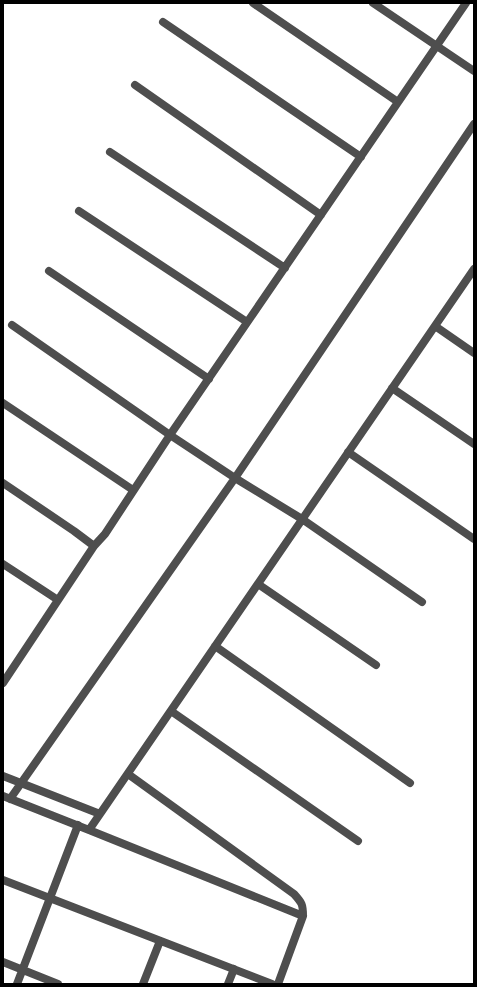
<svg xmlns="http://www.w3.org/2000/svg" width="477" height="987" font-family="'Source Sans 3',sans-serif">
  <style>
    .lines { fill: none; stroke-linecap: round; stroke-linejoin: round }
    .street { stroke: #4e4e4e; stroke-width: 8 }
  </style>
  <rect width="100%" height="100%" fill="#fff"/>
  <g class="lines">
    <!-- street -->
    <path class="street" d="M 253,3 L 398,102
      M 373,3 L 474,71
      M 163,22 L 361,157
      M 135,85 L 321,215
      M 110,152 L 285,268
      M 79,211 L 247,322
      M 49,271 L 209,379
      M 12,325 L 170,435 L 235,478 L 302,519 L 422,602
      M 435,326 L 474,353
      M 392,388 L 474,444
      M 3,403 L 133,490
      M 348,452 L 474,539
      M 3,483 L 74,531 L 94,546 L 105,534 L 170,435 L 466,3
      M 3,564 L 58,600
      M 258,584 L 376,665
      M 215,646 L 410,783
      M 3,683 L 94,546
      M 171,711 L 358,841
      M 128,774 L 294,894 C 302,903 303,904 303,916 L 278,984
      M 3,776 L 100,814
      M 3,796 L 89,830 L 303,916
      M 10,799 L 235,478 L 474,124
      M 89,830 L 474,269
      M 3,880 L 272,984
      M 3,962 L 58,984
      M 17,984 L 78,825
      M 143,984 L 160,941
      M 228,984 L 234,969"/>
  </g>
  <!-- border -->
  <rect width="477" height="987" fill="none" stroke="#000000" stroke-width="8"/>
</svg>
